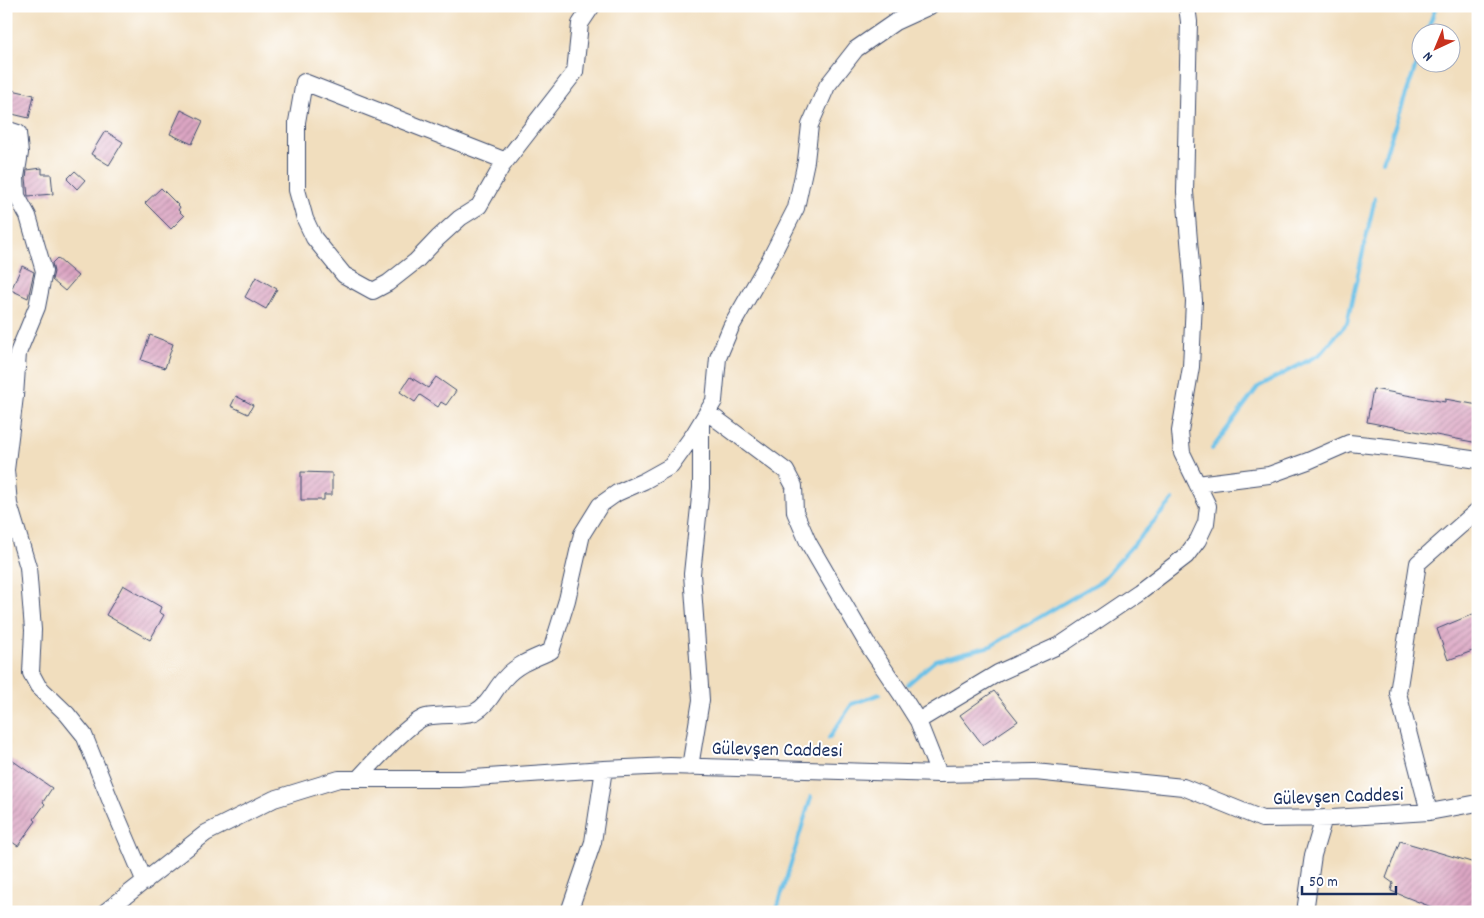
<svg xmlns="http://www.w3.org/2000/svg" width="1484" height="918" font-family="Dekko,sans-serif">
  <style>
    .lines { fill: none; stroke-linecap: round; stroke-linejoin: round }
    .stream { stroke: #6bc1e8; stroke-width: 4 }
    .building { fill: url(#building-hatch) }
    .minor-casing { stroke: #3b496c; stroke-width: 18 }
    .minor { stroke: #fff; stroke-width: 16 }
    .labels { text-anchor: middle; stroke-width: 4; stroke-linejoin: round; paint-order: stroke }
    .street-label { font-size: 20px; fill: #1b2f5e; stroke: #fff }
  </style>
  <defs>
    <pattern id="building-hatch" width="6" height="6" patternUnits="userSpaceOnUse" patternTransform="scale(1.25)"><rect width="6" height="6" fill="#dca6c3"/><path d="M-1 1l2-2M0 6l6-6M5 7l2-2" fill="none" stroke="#b288a2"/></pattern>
  </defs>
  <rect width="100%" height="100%" fill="#fff"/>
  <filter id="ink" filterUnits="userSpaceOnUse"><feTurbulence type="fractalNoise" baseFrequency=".02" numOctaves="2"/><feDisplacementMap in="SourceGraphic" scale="10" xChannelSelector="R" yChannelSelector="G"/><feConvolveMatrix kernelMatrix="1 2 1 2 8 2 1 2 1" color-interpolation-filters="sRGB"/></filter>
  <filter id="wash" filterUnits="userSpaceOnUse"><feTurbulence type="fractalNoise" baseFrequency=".0096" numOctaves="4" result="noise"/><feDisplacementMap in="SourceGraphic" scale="20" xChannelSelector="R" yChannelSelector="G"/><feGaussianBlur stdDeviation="1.12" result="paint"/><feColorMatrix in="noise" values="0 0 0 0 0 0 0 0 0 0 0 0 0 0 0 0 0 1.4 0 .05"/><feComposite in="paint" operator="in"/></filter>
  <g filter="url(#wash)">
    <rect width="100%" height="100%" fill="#f1debe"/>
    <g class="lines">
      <!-- stream -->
      <path class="stream" d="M 1427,32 L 1436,6
        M 1383,161 L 1422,48
        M 1212,449 L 1258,387 L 1320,354 L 1347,323 L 1375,198
        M 908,684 L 936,660 L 991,646 L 1101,581 L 1173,500
        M 829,738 L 852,704 L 880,694
        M 776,912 L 811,797"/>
    </g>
    <g id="blocks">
      <!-- building -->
      <path class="building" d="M 8,89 L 34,95 L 29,118 L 8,113 L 11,105 L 6,103 Z
        M 181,110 L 203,121 L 192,144 L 170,134 Z
        M 105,131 L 123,142 L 109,165 L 91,154 Z
        M 42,168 L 42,174 L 51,174 L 53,194 L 28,196 L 26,178 L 27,170 Z
        M 75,171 L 85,180 L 77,189 L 67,179 Z
        M 161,188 L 180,207 L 178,210 L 184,216 L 171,229 L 145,203 Z
        M 57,258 L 78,276 L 65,291 L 52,280 L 54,272 L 52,263 Z
        M 22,266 L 34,272 L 28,298 L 11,290 Z
        M 256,277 L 277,289 L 266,309 L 245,297 Z
        M 150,335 L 173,344 L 165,368 L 141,360 Z
        M 410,377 L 428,388 L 436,377 L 456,391 L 446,405 L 441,402 L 438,407 L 420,395 L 415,402 L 400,392 Z
        M 1373,389 L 1445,402 L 1445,399 L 1478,405 L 1478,443 L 1367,422 Z
        M 236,396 L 253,405 L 248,414 L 231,406 Z
        M 301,472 L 332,473 L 332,495 L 324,495 L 324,500 L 301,500 Z
        M 123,585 L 161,607 L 159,612 L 164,615 L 150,640 L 106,615 Z
        M 1478,612 L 1478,649 L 1448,660 L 1437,629 Z
        M 994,691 L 1018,721 L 983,745 L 960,715 Z
        M 6,756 L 52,788 L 43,802 L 45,804 L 34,819 L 36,821 L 18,846 L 6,838 Z
        M 1400,841 L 1478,864 L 1478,907 L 1476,912 L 1444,912 L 1391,891 L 1393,883 L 1386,878 Z"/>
    </g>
  </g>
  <g filter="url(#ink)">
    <use href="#blocks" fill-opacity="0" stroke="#3b496c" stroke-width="1"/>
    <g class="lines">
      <!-- minor casing -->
      <g class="minor-casing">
        <path id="minor" d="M 6,129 L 18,133 L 20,153 L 16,177 L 17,196 L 28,216 L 44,271 L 37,307 L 18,353 L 15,396 L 6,470 L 9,504 L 28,567 L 33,630 L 31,673 L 38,686 L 67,714 L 84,735 L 113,807 L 145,882
          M 506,161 L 304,82 L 297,122 L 297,190 L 305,219 L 314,238 L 344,275 L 373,291 L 388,283 L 416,261 L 438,238 L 460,218 L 479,206 L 502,166 L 575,72 L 580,24 L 592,6
          M 707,412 L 786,471 L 794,486 L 795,512 L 808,542 L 868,645 L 901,694 L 918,721 L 939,774
          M 1197,484 L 1269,475 L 1308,461 L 1349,443 L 1388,447 L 1478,460
          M 918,721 L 998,673 L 1062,644 L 1139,592 L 1186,556 L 1198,540 L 1206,523 L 1208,506 L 1182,453 L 1180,431 L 1191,367 L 1194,301 L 1185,192 L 1189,22 L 1187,6
          M 690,767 L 701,700 L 692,574 L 701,488 L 701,424
          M 358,779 C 371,765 410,721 426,717 C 438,714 468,716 475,712 C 491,703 494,689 505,678 C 517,664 535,658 551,651 L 567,600 L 582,534 L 600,505 L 617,493 L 644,481 L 671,466 L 694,434 L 714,401 L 718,358 L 731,327 L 769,261 L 796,208 L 806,161 L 810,125 L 827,86 L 856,49 L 895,22 L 930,6
          M 1429,812 L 1398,693 L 1418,563 L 1478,510
          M 105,912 L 206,833 L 274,799 L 339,779 L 460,779 L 604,769 L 670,766 L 939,774 L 1035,772 L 1183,787 L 1262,819 L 1332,818 L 1429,812 L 1478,803
          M 569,912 L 593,842 L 604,769
          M 1305,912 L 1313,855 L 1324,818"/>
      </g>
      <!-- minor -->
      <use href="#minor" class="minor"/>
    </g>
  </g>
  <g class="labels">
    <!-- street labels -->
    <g class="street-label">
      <text transform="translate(777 748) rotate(1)" y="7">Gülevşen Caddesi</text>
      <text transform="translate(1338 795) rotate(-2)" y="7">Gülevşen Caddesi</text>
    </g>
  </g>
  <!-- margin -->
  <rect width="1484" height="918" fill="none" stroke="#fff" stroke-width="25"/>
  <!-- north arrow -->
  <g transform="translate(1436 48) rotate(224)"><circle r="24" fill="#ffffff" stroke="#a4acbf"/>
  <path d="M0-4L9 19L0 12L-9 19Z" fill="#c8321e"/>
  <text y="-8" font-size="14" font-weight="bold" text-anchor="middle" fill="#1b2f5e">N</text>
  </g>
  <!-- scale -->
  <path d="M1302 886v8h94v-8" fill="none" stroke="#1b2f5e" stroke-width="2.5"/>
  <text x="1309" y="886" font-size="15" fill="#1b2f5e" stroke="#ffffff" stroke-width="4" paint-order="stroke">50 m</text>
</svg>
